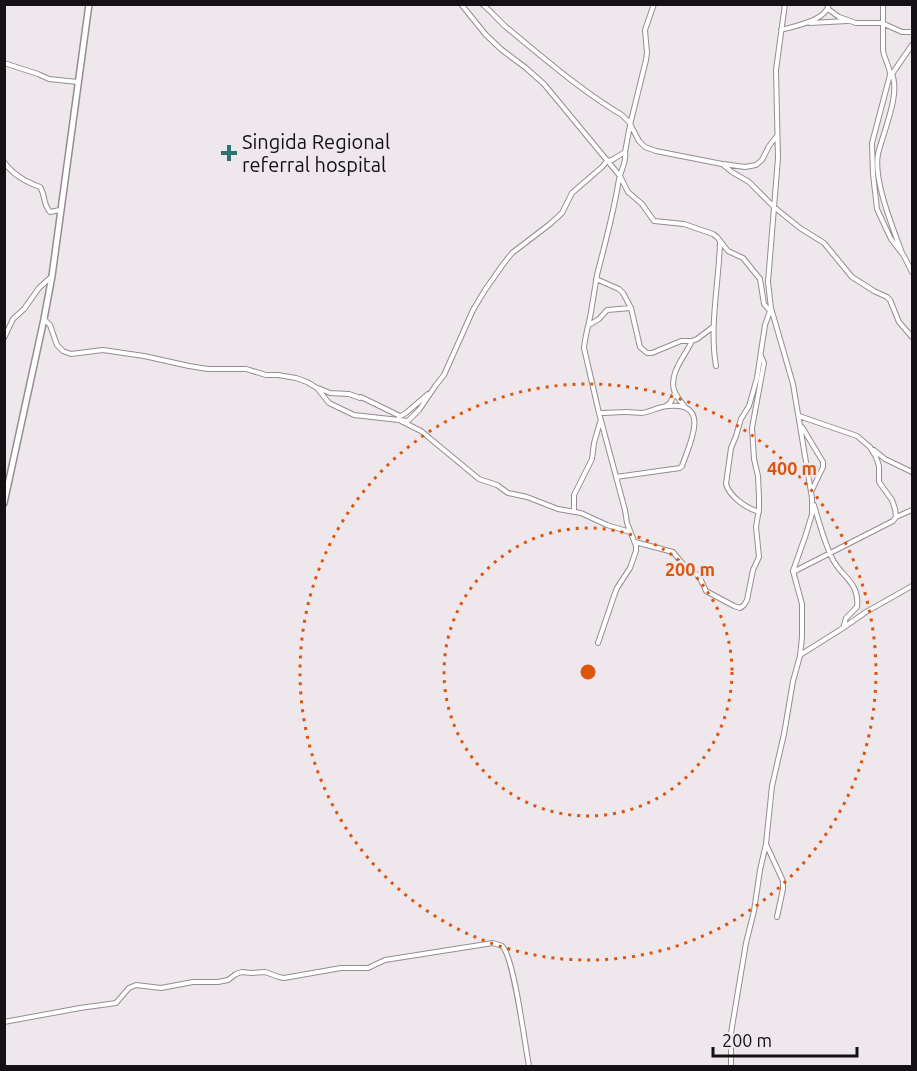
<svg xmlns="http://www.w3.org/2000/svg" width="917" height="1071" font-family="Ubuntu,sans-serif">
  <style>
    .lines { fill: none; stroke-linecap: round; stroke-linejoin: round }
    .street-casing { stroke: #948d92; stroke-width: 6 }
    .secondary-casing { stroke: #948d92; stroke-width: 8 }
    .street { stroke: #fff; stroke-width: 4 }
    .secondary { stroke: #fff; stroke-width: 5 }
    .ring { fill: none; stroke: #dd550c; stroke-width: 3; stroke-dasharray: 3 6 }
    .poi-dot { fill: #2b746f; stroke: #eee7ec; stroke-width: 2 }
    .labels { text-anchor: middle; stroke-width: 5; stroke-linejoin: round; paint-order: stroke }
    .poi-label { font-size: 20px; fill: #131113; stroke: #eee7ec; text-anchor: start }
    .centre { fill: #dd550c; stroke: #eee7ec; stroke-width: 3 }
    .ring-label { font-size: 18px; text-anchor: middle; font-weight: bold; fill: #dd550c; stroke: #eee7ec; stroke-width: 5; stroke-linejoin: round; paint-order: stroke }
  </style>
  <rect width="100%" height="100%" fill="#eee7ec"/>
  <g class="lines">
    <!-- street casing -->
    <g class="street-casing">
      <path id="street" d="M 461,4 L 486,35 L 502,50 L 526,68 L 544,84 L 620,176 L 628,192 L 642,204 L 654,221 L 684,224 L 713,234 L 717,237 L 728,251 L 743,258 L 760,279 L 764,304 L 770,311
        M 482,4 C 491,11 498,20 506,27 C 544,58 580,90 622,115 L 629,122 L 639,141 L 645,147 L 656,151 L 722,164 L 732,172 L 749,182 L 774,207 L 800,228 L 824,243 L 852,277 L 874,291 L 887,297 L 890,300 L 899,322 L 912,337
        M 883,4 L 883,50 C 884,59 890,66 890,75 L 872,143 L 873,174 L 877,209 L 891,239 L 904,256 L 912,272
        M 828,9 L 839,17 L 856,23 L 882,23 L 902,32 L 912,32
        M 810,23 L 847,21
        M 781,30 C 795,26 826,21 829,4
        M 4,63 L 38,74 L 49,79 L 78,82
        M 891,72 C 902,92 883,132 878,154 C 873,180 893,228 902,253
        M 892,74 L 912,45
        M 4,162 C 13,175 26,182 40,187 C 46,196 42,202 50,212 L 60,210
        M 723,164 L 745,167 L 756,165 L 762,160 L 769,146 L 777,136
        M 596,279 L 619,289 L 623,293 L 631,308 L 640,347 L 647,353 L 652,353 L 681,341 L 692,341 L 697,339 L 713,327
        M 44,319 L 50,325 L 57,345 L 63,351 L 71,354 L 103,350 L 144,356 L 189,366 L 208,369 L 246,369 L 266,375 L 278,375 L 296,378 L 307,382 L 317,388 L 329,403 L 354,415 L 408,421 L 419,410 L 436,385 L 444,375 L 473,310 L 485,290 L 504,263 L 512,253 L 550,224 L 562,213 L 572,193 L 602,167 L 607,161 L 612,160 L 625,152 L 630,125 L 646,60 L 647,53 L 645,30 L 654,4
        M 589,325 L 599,319 L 607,310 L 631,308
        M 4,338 L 13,319 L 24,309 L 39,288 L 50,278
        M 716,366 C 709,326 719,283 720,242
        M 318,388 L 330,393 L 349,394 L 360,398 L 361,397 L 400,416
        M 666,406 L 670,403 L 675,393
        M 685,407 C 681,402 676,396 674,390 C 669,373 685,356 692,341
        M 599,413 C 608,413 618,412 627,412 C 632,412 637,413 641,413 C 651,412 659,406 669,406 C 712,402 689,445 682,466 L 680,468 L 616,477
        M 799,416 L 857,436 L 870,447 L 876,457 L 879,466 L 879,482 L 892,500 L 895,509 L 896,517
        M 399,417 L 406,413 L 428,394
        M 401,421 L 421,431 L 479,479 L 497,485 L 508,493 L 527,497 L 558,509 L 581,513 L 607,525 L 630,532
        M 802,427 L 823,462 L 823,467 L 811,492
        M 874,450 L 885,459 L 912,472
        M 814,505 C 819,523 824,541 832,558 C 841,577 860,582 857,607 L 846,618 L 843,628
        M 574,511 L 574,495 L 592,459 L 594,443 L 600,422
        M 759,512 C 746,508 730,497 726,484 L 731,448 L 736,436 L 741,419 L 749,406 L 757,378 L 765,325 L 770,311
        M 635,542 L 673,552 L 682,563 L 690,568 L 700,578 L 706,591 L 734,606 L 740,608 L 744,605 L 747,600 L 753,570 L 759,557 L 756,527 L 759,509 L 759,497 L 758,476 L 754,459 L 752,428 L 764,363 L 761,356
        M 793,572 L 893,521 L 896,517 L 912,510
        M 598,643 L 614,596 L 617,588 L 630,568 L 636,551 L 636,546 L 627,523 L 625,510 L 599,413 L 584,348 C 585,336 589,324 591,312 C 593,299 595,287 597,275 C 605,243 614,212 619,179 C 621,170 627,161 625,152
        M 800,655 L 843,628 L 866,612 L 912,586
        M 766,844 L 783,881 L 783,889 L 777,917
        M 4,1022 L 80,1008 L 116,1003 L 129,988 L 136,985 L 161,988 L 193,982 L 218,982 L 228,980 L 236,974 L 242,972 L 251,973 L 265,972 L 279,977 L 284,978 L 341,968 L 368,968 L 385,960 L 493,943 C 496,944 500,945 502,946 C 514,956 525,1046 529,1066
        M 731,1066 L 731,1033 L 746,943 L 754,911 L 760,870 L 766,844 L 772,786 L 784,734 L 793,681 L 800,656 L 802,637 L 802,604 L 793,571 L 806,534 L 812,514 L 812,498 L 793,384 L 771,308 L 768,282 L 778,158 L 776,70 L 785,4"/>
    </g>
    <!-- secondary casing -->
    <g class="secondary-casing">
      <path id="secondary" d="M 4,503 L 44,319 L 52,276 L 89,4"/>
    </g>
    <!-- street -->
    <use href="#street" class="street"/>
    <!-- secondary -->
    <use href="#secondary" class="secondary"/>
  </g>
  <!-- distance rings -->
  <g class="ring">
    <circle cx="588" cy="672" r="144"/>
    <circle cx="588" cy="672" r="288"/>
  </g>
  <!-- markers -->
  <path class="poi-dot" d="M226 144h6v6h6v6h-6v6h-6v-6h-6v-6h6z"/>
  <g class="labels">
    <!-- poi labels -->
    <g class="poi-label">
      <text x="242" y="149">Singida Regional<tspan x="242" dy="23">referral hospital</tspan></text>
    </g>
  </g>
  <circle cx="588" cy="672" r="9" class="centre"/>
  <g class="ring-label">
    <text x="792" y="475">400 m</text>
    <text x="690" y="576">200 m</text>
  </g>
  <!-- border -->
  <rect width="917" height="1071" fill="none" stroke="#131113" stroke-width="12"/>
  <!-- scale -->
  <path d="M713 1047v9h144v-9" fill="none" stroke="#131113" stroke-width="3"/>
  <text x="722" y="1047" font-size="18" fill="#131113" stroke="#eee7ec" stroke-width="4.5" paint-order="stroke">200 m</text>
</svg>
